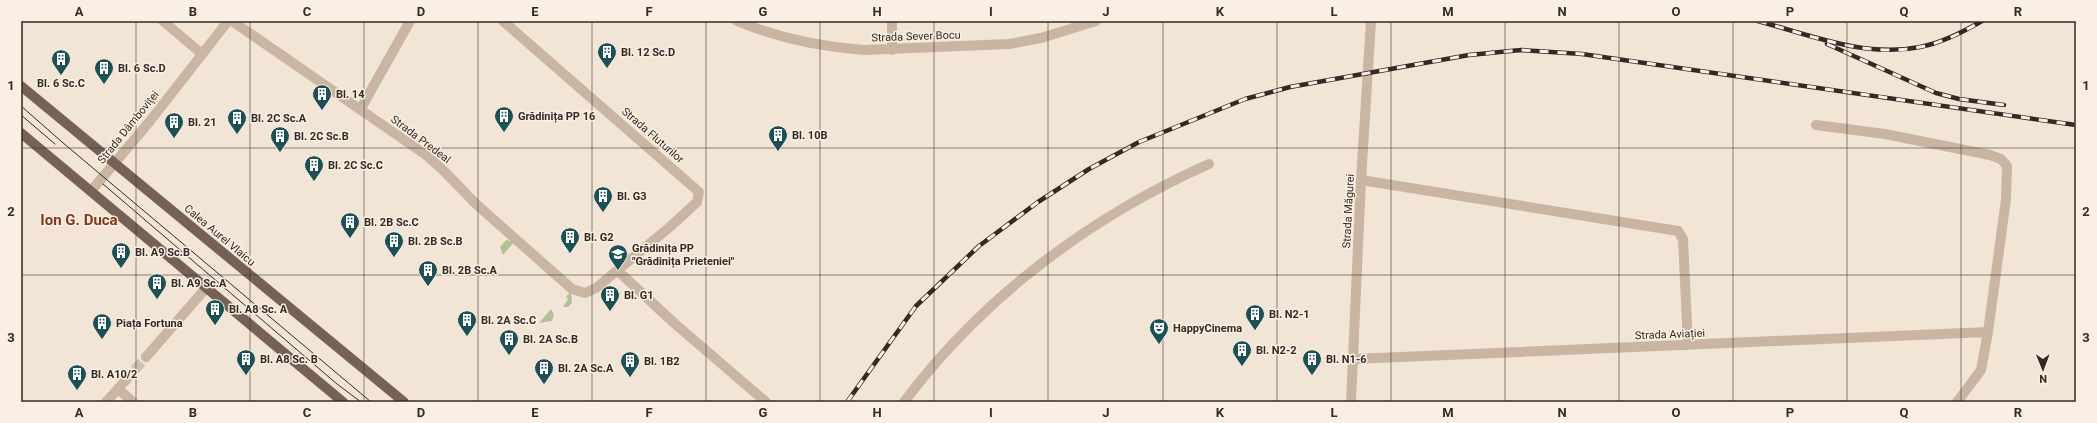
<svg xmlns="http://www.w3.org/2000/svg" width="2097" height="423" font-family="Roboto,sans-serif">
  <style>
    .green { fill: #b2c196 }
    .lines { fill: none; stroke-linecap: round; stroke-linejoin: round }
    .minor-tunnel { stroke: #ccc0b3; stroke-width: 10; stroke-dasharray: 10 5; stroke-linecap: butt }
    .minor { stroke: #cab5a2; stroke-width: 10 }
    .tertiary { stroke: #cab5a2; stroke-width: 10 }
    .primary { stroke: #776155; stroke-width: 10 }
    .tram { stroke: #342a25; stroke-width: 1 }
    .rail-casing { stroke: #342a25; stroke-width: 4.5 }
    .rail { stroke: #f9efe2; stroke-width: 3; stroke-dasharray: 9; stroke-linecap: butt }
    .grid { fill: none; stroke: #342a25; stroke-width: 1; stroke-opacity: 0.55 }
    .labels { text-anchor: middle; stroke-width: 3; stroke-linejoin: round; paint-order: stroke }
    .street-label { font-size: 11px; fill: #342a25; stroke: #f9efe2 }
    .poi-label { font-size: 11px; font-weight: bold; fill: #342a25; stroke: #f9efe2; text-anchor: start }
    .district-label { font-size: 15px; font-weight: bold; fill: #85361b; stroke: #f9efe2 }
    .neatline { fill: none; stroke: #342a25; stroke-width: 1.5 }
    .grid-label { font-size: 13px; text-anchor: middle; font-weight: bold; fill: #342a25 }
  </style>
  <rect width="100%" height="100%" fill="#f2e5d6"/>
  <!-- green -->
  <path class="green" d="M 506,240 L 514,242 L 503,255 L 500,247 Z
    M 571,291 L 572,303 L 568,307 L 563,307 L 568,299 L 566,297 Z
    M 551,309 L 554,314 L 552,321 L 539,323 Z"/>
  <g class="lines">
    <!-- minor-tunnel -->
    <path class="minor-tunnel" d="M 125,381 L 146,357"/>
    <!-- minor -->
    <path class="minor" d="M 163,21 L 202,54
      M 232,21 L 426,155 L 442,169 L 476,204 L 572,289 L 585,293 L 596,288 L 671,226 L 697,202 L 699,192 L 503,21
      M 737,21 C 778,38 820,47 864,50 L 1009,44 L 1041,38 L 1096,21
      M 892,50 L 892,21
      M 360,110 L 410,21
      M 1816,125 L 1885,134 L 1990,155 L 2001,159 L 2007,166 L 2006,199 L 1988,332 L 1981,370 L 1957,402
      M 1361,180 L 1678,231 L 1683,239 L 1688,345
      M 618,271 L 674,323 L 766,402
      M 146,357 L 206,288
      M 1353,359 L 1988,332
      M 118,389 L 133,402
      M 106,402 L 125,381
      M 904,402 C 983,297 1090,217 1209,164"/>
    <!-- tertiary -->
    <path class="tertiary" d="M 91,191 L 150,121 L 228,21
      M 1351,402 L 1361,180 L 1371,21"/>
    <!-- primary -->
    <path class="primary" d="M 21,86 L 404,402
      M 21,133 L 343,402"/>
    <!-- tram -->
    <path class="tram" d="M 21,106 L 62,142 L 371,402
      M 21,115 L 55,144
      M 103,184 L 337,384 L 361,402"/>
    <!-- rail casing -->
    <g class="rail-casing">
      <path id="rail" d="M 1758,21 C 1810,35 1865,58 1920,47 C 1942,43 1963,32 1982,21
        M 1827,44 L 1936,93 L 1959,99 L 2004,105
        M 847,402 L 916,306 L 979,246 L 1038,202 L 1089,169 L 1139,142 L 1245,99 L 1290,87 L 1469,55 L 1521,50 L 1582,54 L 2076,125"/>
    </g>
    <!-- rail -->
    <use href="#rail" class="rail"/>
  </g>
  <!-- grid -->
  <path class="grid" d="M 136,21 L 136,402M 250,21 L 250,402M 364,21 L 364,402M 478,21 L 478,402M 592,21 L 592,402M 706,21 L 706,402M 820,21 L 820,402M 934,21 L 934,402M 1048,21 L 1048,402M 1163,21 L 1163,402M 1277,21 L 1277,402M 1391,21 L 1391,402M 1505,21 L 1505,402M 1619,21 L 1619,402M 1733,21 L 1733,402M 1847,21 L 1847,402M 1961,21 L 1961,402M 21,148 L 2076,148M 21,275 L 2076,275"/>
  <!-- icons -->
  <defs>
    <g id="building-pin" transform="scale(1)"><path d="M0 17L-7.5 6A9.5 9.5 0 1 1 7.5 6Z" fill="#195156" stroke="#f9efe2"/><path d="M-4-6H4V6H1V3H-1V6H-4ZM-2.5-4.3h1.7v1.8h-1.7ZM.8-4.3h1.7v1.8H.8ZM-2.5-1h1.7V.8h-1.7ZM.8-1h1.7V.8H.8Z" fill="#fff"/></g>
    <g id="school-pin" transform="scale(1)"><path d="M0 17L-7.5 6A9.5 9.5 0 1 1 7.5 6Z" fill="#195156" stroke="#f9efe2"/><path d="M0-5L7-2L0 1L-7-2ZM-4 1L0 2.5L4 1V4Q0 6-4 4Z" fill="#fff"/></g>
    <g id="theatre-pin" transform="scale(1)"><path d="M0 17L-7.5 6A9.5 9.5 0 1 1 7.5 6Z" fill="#195156" stroke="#f9efe2"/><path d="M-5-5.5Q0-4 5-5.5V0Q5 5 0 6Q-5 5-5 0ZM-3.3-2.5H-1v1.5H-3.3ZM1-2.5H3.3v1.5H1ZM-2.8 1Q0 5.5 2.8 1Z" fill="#fff"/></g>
  </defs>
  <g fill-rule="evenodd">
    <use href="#building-pin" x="607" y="52"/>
    <use href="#building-pin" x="61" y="59"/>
    <use href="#building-pin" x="104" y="68"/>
    <use href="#building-pin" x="322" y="94"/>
    <use href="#building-pin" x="504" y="116"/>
    <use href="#building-pin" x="237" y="118"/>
    <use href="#building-pin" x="174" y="122"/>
    <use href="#building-pin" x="778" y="135"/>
    <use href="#building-pin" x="280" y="136"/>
    <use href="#building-pin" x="314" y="165"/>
    <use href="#building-pin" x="603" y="196"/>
    <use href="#building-pin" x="350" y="222"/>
    <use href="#building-pin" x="570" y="237"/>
    <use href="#building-pin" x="394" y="241"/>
    <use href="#building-pin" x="121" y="252"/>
    <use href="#school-pin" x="618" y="254"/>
    <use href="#building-pin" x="428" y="270"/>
    <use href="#building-pin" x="157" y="283"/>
    <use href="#building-pin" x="610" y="295"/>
    <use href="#building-pin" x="215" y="309"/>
    <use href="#building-pin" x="1255" y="314"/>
    <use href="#building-pin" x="467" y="320"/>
    <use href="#building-pin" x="102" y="323"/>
    <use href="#theatre-pin" x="1159" y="328"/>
    <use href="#building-pin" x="509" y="339"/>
    <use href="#building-pin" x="1242" y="350"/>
    <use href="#building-pin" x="246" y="359"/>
    <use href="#building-pin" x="1312" y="359"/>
    <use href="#building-pin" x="630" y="361"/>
    <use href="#building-pin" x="544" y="368"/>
    <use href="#building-pin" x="77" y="374"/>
  </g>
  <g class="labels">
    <!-- street labels -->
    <g class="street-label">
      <text transform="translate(916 36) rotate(-2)" y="4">Strada Sever Bocu</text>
      <text transform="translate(128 127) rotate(-51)" y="4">Strada Dâmboviței</text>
      <text transform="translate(653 135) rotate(41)" y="4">Strada Fluturilor</text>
      <text transform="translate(421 139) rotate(37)" y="4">Strada Predeal</text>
      <text transform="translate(1348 211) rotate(-87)" y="4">Strada Măgurei</text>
      <text transform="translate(220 235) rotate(40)" y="4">Calea Aurel Vlaicu</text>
      <text transform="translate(1670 334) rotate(-2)" y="4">Strada Aviației</text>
    </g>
    <!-- poi labels -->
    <g class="poi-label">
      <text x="621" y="56">Bl. 12 Sc.D</text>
      <text x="118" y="72">Bl. 6 Sc.D</text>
      <text x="61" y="87" text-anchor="middle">Bl. 6 Sc.C</text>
      <text x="336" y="98">Bl. 14</text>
      <text x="518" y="120">Grădinița PP 16</text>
      <text x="251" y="122">Bl. 2C Sc.A</text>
      <text x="188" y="126">Bl. 21</text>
      <text x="792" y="139">Bl. 10B</text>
      <text x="294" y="140">Bl. 2C Sc.B</text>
      <text x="328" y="169">Bl. 2C Sc.C</text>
      <text x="617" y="200">Bl. G3</text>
      <text x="364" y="226">Bl. 2B Sc.C</text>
      <text x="584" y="241">Bl. G2</text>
      <text x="408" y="245">Bl. 2B Sc.B</text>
      <text x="632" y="252">Grădinița PP<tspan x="632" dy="13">"Grădinița Prieteniei"</tspan></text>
      <text x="135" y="256">Bl. A9 Sc.B</text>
      <text x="442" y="274">Bl. 2B Sc.A</text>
      <text x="171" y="287">Bl. A9 Sc.A</text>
      <text x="624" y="299">Bl. G1</text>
      <text x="229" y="313">Bl. A8 Sc. A</text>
      <text x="1269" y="318">Bl. N2-1</text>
      <text x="481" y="324">Bl. 2A Sc.C</text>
      <text x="116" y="327">Piața Fortuna</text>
      <text x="1173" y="332">HappyCinema</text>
      <text x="523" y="343">Bl. 2A Sc.B</text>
      <text x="1256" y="354">Bl. N2-2</text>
      <text x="260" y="363">Bl. A8 Sc. B</text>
      <text x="1326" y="363">Bl. N1-6</text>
      <text x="644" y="365">Bl. 1B2</text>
      <text x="558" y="372">Bl. 2A Sc.A</text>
      <text x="91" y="378">Bl. A10/2</text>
    </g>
    <!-- district labels -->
    <g class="district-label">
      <text x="79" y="225">Ion G. Duca</text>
    </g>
  </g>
  <!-- border -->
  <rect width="2097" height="423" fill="none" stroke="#f9efe2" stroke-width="44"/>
  <!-- north arrow -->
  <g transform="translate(2043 369) rotate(179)" stroke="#f9efe2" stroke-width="3" paint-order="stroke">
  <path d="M0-3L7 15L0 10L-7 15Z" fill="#342a25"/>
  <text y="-6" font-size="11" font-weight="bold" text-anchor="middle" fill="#342a25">N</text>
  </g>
  <rect x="22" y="22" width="2053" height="379" class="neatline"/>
  <g class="grid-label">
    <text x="79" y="16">A</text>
    <text x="193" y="16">B</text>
    <text x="307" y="16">C</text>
    <text x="421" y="16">D</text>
    <text x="535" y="16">E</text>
    <text x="649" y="16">F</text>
    <text x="763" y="16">G</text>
    <text x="877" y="16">H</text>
    <text x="991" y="16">I</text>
    <text x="1106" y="16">J</text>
    <text x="1220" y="16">K</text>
    <text x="1334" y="16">L</text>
    <text x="1448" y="16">M</text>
    <text x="1562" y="16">N</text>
    <text x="1676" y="16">O</text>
    <text x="1790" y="16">P</text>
    <text x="1904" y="16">Q</text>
    <text x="2018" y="16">R</text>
    <text x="11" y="90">1</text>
    <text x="2086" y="90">1</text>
    <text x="11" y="216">2</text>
    <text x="2086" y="216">2</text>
    <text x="11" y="342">3</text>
    <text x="2086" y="342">3</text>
    <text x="79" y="417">A</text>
    <text x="193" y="417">B</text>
    <text x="307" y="417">C</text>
    <text x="421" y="417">D</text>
    <text x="535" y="417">E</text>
    <text x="649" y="417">F</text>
    <text x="763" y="417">G</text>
    <text x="877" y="417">H</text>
    <text x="991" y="417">I</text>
    <text x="1106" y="417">J</text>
    <text x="1220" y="417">K</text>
    <text x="1334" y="417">L</text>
    <text x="1448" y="417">M</text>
    <text x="1562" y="417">N</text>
    <text x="1676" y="417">O</text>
    <text x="1790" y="417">P</text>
    <text x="1904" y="417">Q</text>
    <text x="2018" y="417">R</text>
  </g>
</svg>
